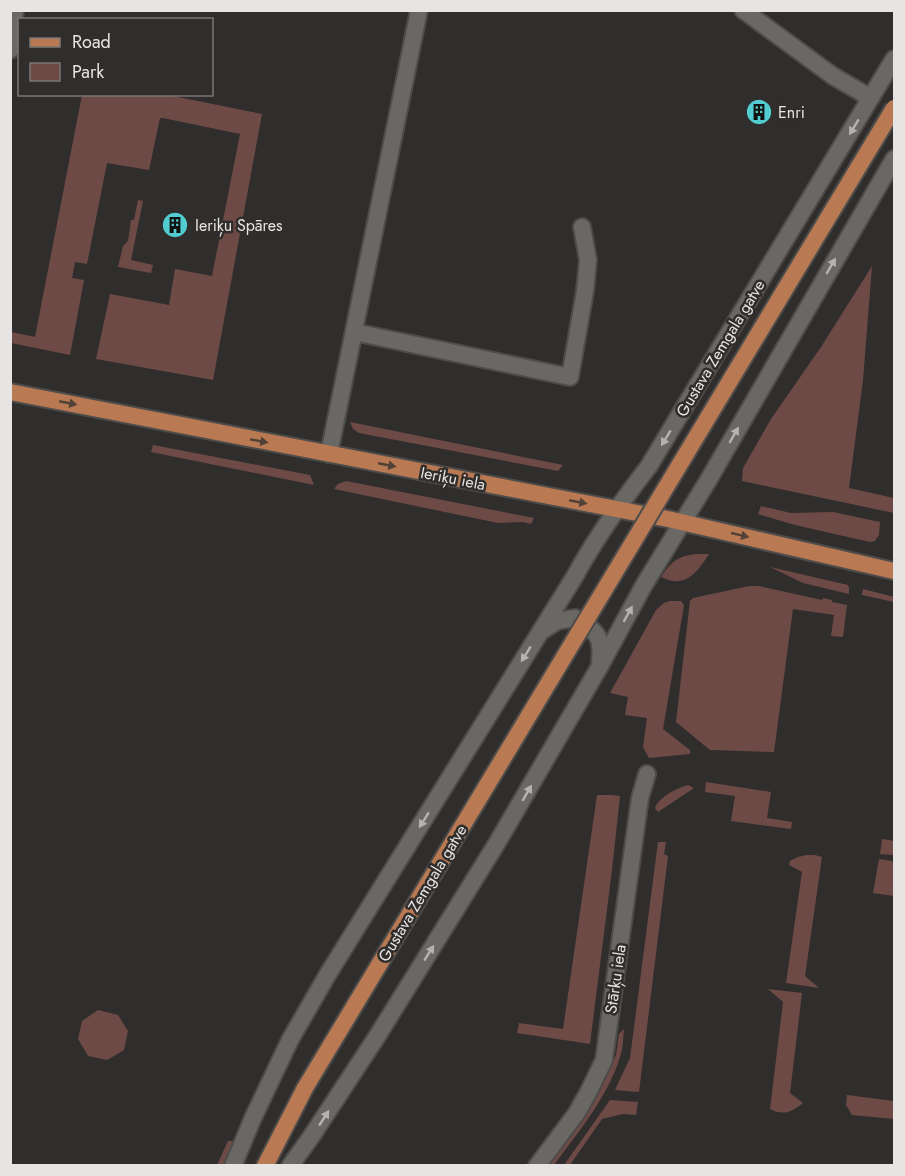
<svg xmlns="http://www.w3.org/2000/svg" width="905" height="1176" font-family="Jost,sans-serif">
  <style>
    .green { fill: #6e4a47 }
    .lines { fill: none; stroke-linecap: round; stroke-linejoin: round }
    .minor-casing { stroke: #4e4c4a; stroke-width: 20 }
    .primary-casing { stroke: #4e4c4a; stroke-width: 20 }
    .minor { stroke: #6a6865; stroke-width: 16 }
    .primary { stroke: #b97953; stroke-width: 16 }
    .primary-bridge-casing { stroke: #4e4c4a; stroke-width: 20; stroke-linecap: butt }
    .primary-bridge { stroke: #b97953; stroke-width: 16 }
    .oneway { fill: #b5b3b1 }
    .oneway2 { fill: #524136 }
    .labels { text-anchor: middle; stroke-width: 5; stroke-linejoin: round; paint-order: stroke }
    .poi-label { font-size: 16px; fill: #e7e5e4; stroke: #302e2c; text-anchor: start }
    .street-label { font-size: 16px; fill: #e7e5e4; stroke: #302e2c }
  </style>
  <rect width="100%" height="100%" fill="#302e2c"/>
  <!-- green -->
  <path class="green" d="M 82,95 L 168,95 L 262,114 L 213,380 L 96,359 L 110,294 L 169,305 L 175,269 L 212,276 L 240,134 L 163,118 L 160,118 L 149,170 L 107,163 L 87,264 L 75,262 L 72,278 L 84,280 L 70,355 L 11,343 L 11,332 L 35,337 Z
    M 138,200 L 143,201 L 131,260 L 153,265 L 151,273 L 118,267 L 123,246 L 128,241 L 131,220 L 134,220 Z
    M 872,266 L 863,380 L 849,488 L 894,498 L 894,513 L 742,481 L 743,468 L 771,419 L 821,347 Z
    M 350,422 L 563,465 L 558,471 L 359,433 L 353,429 Z
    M 153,445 L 310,475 L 314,485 L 151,452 Z
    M 346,481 L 534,518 L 531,524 L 523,522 L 498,523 L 334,489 L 338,484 Z
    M 761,506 L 791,513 L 833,512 L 880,522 L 879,535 L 875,541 L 870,542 L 795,525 L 758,514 Z
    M 696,554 L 709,554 C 697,573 685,589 661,577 C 672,561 676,557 696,554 Z
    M 770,567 L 848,585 L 849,588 L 849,594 L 803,583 Z
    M 749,586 L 759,586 L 822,600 L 823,598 L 832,600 L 832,602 L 847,605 L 843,637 L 831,636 L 834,615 L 793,609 L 774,752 L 710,750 L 676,722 L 690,601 L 693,598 Z
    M 863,589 L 894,597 L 894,602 L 862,595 Z
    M 670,601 L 681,601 L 684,605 L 663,729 L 690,750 L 690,754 L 649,758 L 643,747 L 647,718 L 625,715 L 628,697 L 610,693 L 656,610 L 664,603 Z
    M 706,782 L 771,792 L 767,818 L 792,822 L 791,829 L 731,821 L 735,796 L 705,792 Z
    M 688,785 L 694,788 L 658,812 L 655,808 C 659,797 677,788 688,785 Z
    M 597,795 L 612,795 L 620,796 L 612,870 L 590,1044 L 517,1033 L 519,1023 L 563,1029 Z
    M 882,839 L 894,841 L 894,855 L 880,854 Z
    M 658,842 L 666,842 L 664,854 L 668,856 L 639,1092 L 615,1090 L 630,1058 Z
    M 807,855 L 815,855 L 822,857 L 805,976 L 819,988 L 786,983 L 802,872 L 789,865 L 790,861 L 798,857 Z
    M 879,859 L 892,861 L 894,864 L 894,896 L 873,893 Z
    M 768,989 L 802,993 L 790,1093 L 803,1103 C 792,1112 783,1116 770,1109 L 783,1002 Z
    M 98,1010 L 118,1015 L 128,1031 L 124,1050 L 107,1060 L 88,1056 L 78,1039 L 82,1021 Z
    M 624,1029 C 623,1038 623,1049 620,1057 C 607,1098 579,1131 554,1165 L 549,1166 L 582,1120 L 601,1089 L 616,1055 L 619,1034 Z
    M 847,1095 L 894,1101 L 894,1119 L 852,1115 L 846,1105 Z
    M 610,1100 L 638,1102 L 636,1115 L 623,1114 L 602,1119 L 570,1165 L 564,1165 Z
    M 228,1141 L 234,1141 L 224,1165 L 217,1165 Z"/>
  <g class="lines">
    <!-- minor casing -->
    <g class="minor-casing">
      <path id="minor" d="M 743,10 L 833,76 L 871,98
        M 10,50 L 15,10
        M 354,332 L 570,377 L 585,291 L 588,260 L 582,227
        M 329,454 L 419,10
        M 543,630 L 557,621 L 575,618 C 596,631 603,635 600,662
        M 233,1166 L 253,1118 L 290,1040 L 328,974 L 575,576 C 596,537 622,501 649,466 L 894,59
        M 290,1166 L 311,1137 L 378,1035 L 497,843 L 600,666 L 644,585 L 709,479 L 894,159
        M 537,1166 L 576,1114 L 588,1093 L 604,1060 L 640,798 L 647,774"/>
    </g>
    <!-- primary casing -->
    <g class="primary-casing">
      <path id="primary" d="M 10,392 L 668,519 L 894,571
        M 265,1166 L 305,1088"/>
    </g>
    <!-- minor -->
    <use href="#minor" class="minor"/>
    <!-- primary -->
    <use href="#primary" class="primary"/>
    <!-- primary-bridge casing -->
    <g class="primary-bridge-casing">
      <path id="primary-bridge" d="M 305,1088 L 894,108"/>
    </g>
    <!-- primary-bridge -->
    <use href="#primary-bridge" class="primary-bridge"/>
  </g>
  <!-- one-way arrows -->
  <defs><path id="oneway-solid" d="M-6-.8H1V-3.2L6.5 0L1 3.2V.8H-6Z" transform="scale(1.5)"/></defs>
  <g class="oneway">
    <use href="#oneway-solid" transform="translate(854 127) rotate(121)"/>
    <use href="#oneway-solid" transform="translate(831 266) rotate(-60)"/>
    <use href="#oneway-solid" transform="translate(734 435) rotate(-60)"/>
    <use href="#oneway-solid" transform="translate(666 438) rotate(121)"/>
    <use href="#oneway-solid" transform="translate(628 614) rotate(-61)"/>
    <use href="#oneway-solid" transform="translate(526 654) rotate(122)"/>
    <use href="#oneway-solid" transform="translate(527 793) rotate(-60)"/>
    <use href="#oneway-solid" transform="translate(424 820) rotate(122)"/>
    <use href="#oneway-solid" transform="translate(429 953) rotate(-58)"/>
    <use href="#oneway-solid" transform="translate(324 1118) rotate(-57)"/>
  </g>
  <g class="oneway2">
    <use href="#oneway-solid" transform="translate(68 403) rotate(11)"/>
    <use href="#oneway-solid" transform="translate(259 441) rotate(11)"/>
    <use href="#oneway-solid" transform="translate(387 465) rotate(11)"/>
    <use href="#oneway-solid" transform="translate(578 502) rotate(11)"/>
    <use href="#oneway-solid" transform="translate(740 535) rotate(13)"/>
  </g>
  <!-- icons -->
  <defs>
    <g id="building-disc" transform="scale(1.35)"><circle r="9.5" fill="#51ccd1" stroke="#302e2c"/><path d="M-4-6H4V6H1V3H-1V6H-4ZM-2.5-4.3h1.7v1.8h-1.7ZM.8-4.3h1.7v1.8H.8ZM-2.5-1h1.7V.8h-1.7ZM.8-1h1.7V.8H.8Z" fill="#111"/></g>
  </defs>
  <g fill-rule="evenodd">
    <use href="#building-disc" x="759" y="112"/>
    <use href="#building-disc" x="175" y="225"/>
  </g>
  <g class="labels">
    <!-- poi labels -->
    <g class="poi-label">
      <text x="778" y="118">Enri</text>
      <text x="195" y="231">Ieriķu Spāres</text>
    </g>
    <!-- street labels -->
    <g class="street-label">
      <text transform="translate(720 348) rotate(-59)" y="6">Gustava Zemgala gatve</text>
      <text transform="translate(453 478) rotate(11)" y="6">Ieriķu iela</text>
      <text transform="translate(422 893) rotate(-59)" y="6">Gustava Zemgala gatve</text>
      <text transform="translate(615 979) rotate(-82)" y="6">Stārķu iela</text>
    </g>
  </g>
  <!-- border -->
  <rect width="905" height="1176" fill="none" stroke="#e7e5e4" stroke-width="24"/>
  <!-- legend -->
  <rect x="18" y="18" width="195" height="78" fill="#302e2c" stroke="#797776" stroke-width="1.5"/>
  <rect x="30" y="38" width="30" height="9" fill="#b97953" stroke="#797776" stroke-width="1.5"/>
  <text x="72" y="48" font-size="18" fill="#e7e5e4">Road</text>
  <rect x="30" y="63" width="30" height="18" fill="#6e4a47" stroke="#797776" stroke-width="1.5"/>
  <text x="72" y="78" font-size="18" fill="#e7e5e4">Park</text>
</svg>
